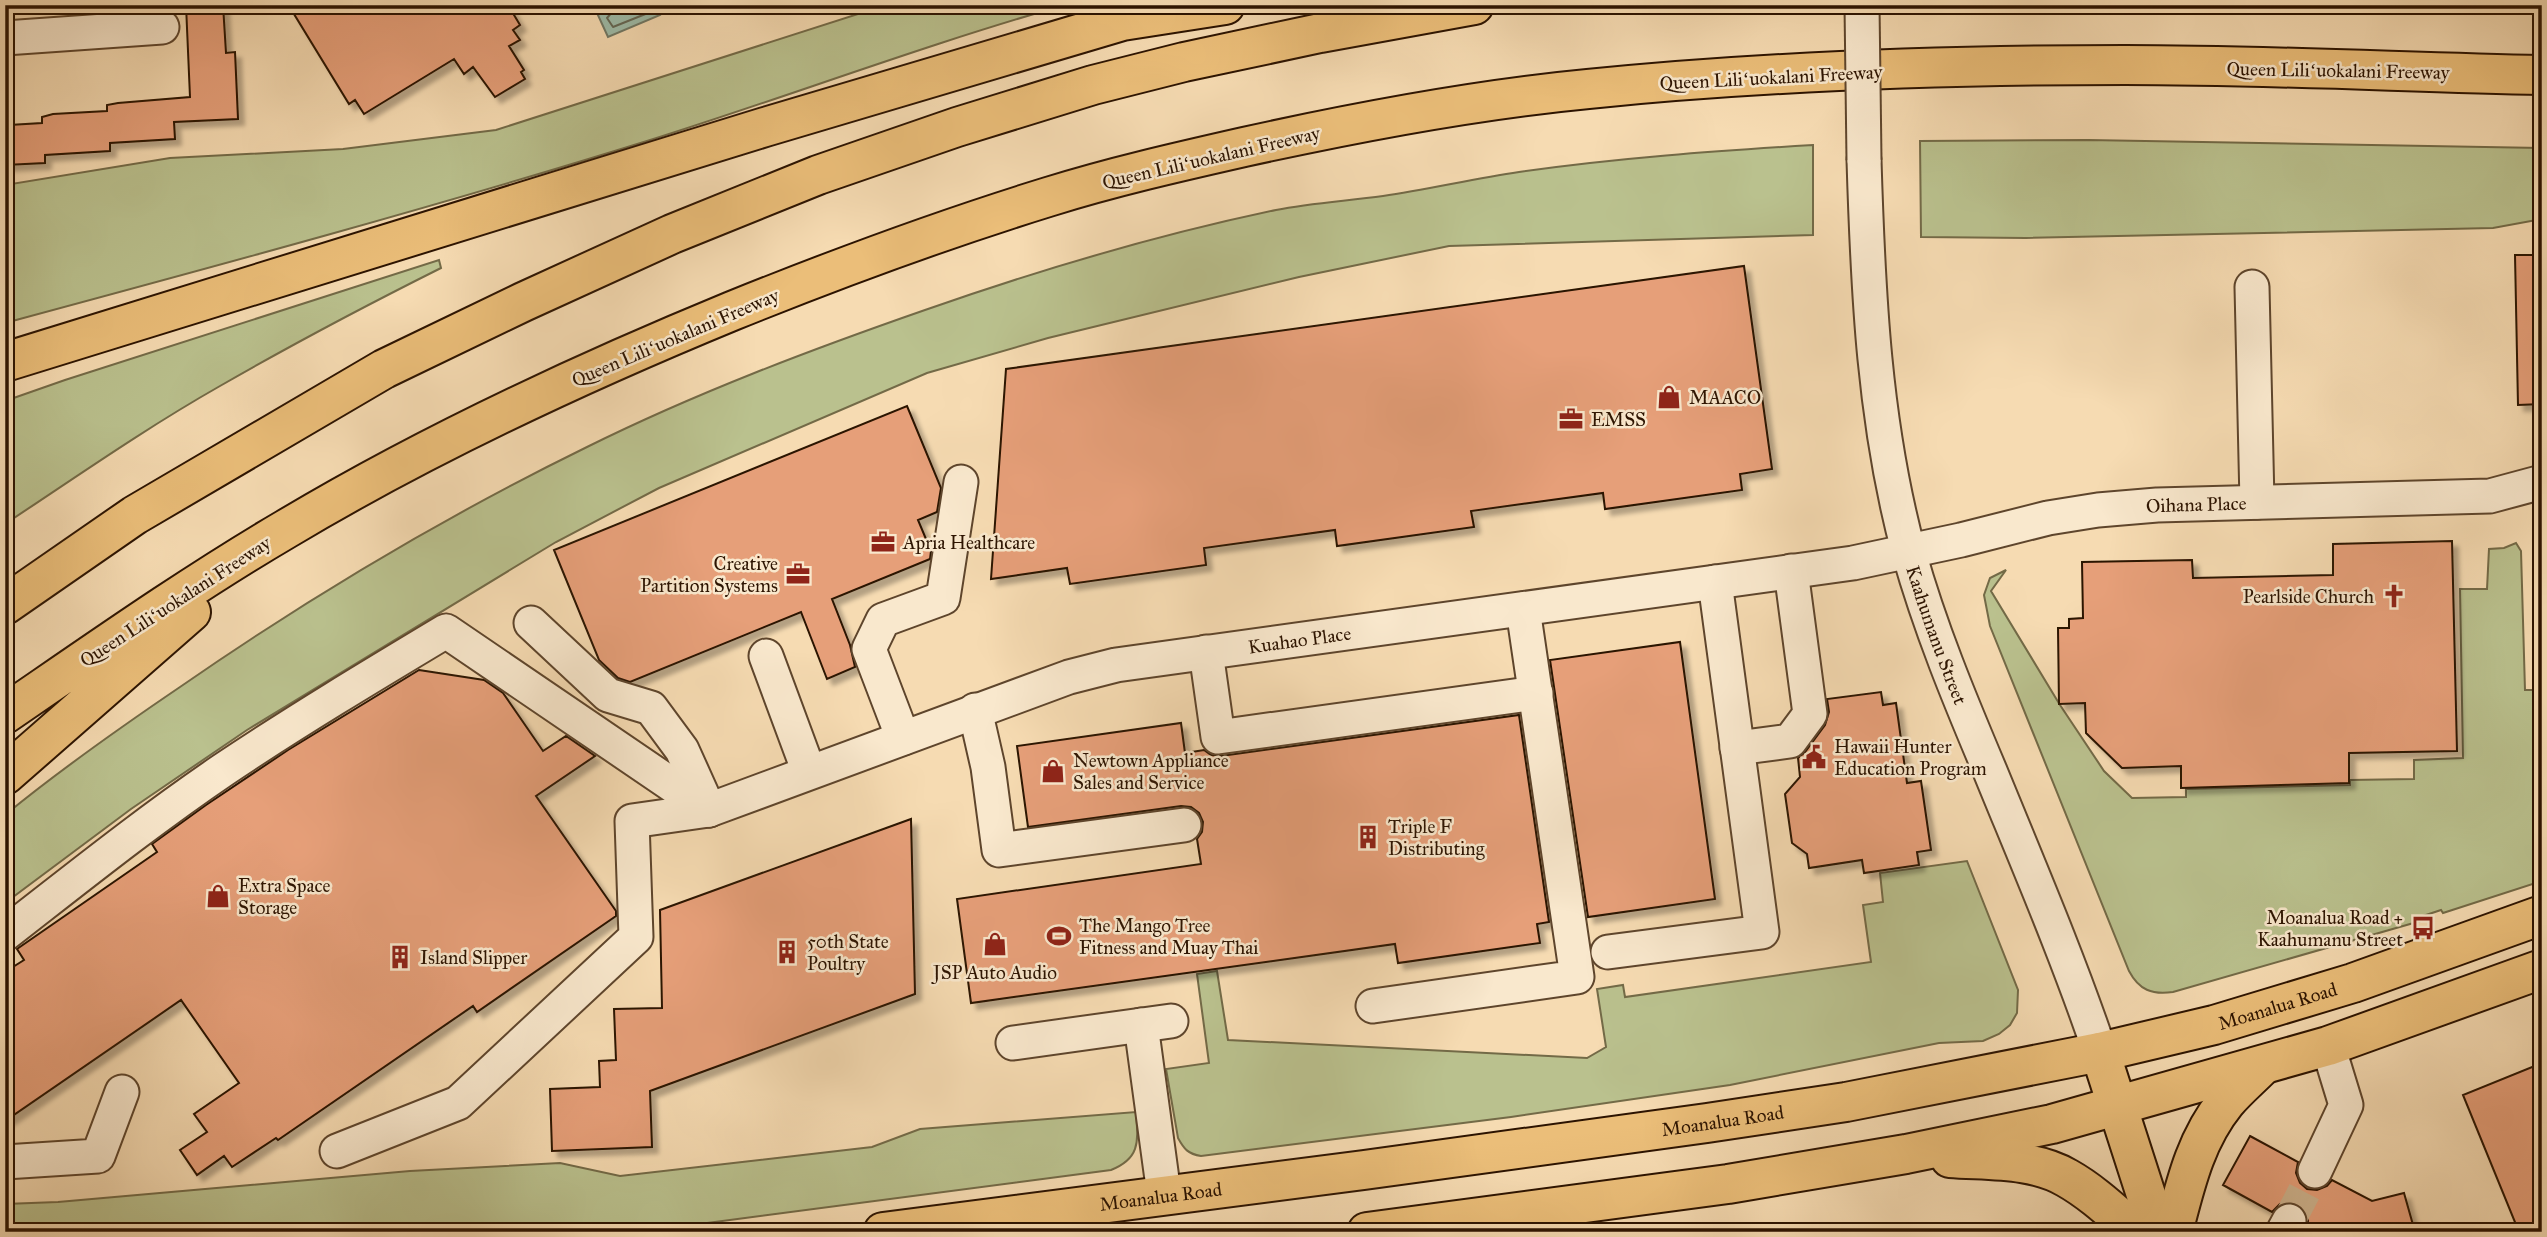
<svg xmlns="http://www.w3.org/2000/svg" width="2547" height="1237" font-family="'IM FELL Great Primer',serif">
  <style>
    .green { fill: #bac18e; stroke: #736a47; stroke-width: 2 }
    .water { fill: #9dbba8; stroke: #707865; stroke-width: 2 }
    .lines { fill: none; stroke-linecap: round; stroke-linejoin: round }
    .shore { stroke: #646754; stroke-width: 2 }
    .building { fill: #e69f79; stroke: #2c1300; stroke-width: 2; filter: url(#shadow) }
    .minor-tunnel { stroke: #ceb38e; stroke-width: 33; stroke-dasharray: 33 17; stroke-linecap: butt }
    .minor-casing { stroke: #5e452c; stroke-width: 37 }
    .major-casing { stroke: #2c1300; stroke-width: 42 }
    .highway-casing { stroke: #2c1300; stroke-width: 42 }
    .minor { stroke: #f9e8cd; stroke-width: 33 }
    .major { stroke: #ebbe79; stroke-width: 38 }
    .highway { stroke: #ebbe79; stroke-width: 38 }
    .minor-bridge-casing { stroke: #5e452c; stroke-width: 37; stroke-linecap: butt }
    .minor-bridge { stroke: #f9e8cd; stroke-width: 33 }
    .labels { text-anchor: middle; stroke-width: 5; stroke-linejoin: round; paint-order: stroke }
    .street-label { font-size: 19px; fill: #2c1300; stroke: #f9e8cd }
    .poi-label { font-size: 19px; fill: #2c1300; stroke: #f9e8cd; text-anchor: start }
  </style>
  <defs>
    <filter id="shadow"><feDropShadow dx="6" dy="6" stdDeviation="2" flood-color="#0004"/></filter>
  </defs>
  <rect width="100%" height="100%" fill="#f6dbb2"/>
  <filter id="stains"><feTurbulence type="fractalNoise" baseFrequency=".00286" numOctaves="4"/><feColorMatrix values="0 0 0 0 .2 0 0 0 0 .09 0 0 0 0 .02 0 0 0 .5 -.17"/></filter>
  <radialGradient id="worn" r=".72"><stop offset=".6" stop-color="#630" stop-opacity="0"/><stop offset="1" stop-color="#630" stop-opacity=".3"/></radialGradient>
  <!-- green -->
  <path class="green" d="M 886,5 L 1065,5 C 924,45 787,97 647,141 C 435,207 220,265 5,323 L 5,185 L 170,158 L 343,149 L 496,130 Z
    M 2088,140 L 2542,148 L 2542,219 L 2493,228 L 2026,238 L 1921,237 L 1920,141 Z
    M 1813,145 L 1813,235 L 1449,246 L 1299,277 L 1048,338 L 927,373 L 659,488 L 556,542 L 247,730 L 131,809 L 5,903 L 5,815 C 61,769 121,727 180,687 C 310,597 446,516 587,447 C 696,393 810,350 925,310 C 1039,270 1157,235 1276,210 C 1311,203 1347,201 1383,196 C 1429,189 1473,179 1519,172 C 1617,158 1715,151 1813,145 Z
    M 439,260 L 441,268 C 367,305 293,344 220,386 C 146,428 76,477 5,524 L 5,401 L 65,380 Z
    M 2516,543 L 2521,551 L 2525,690 L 2542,690 L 2542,881 L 2443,913 L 2441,910 L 2423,916 L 2424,920 L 2173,992 C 2152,995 2139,990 2129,971 L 1990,626 L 1984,595 L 1990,578 L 2006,570 L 1991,591 L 2060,705 L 2104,771 L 2132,798 L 2186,797 L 2186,789 L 2350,785 L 2350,780 L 2414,779 L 2414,760 L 2463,758 L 2460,589 L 2487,589 L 2489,549 L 2504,548 Z
    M 1967,861 L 2018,990 L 2017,1013 L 2010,1025 L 1999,1034 L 1983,1041 L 1939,1043 L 1730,1085 L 1511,1117 L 1201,1156 C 1188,1154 1184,1149 1178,1138 L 1166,1069 L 1209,1063 L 1197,974 L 1217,971 L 1228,1040 L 1587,1058 L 1606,1047 L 1597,989 L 1623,985 L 1625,997 L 1871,962 L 1863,905 L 1883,902 L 1880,873 Z
    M 1136,1112 C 1138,1141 1141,1158 1111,1170 L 639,1232 L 5,1232 L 5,1204 L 58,1202 L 410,1171 L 560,1163 L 620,1176 L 872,1147 L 920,1129 Z"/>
  <!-- water -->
  <path class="water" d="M 614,5 L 656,5 L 660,15 L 608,37 L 597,13 Z"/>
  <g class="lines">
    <!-- shore -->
    <path class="shore" d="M 614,5 L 613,11 L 607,18 L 613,27 L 648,13 L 650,5"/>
  </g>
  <!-- building -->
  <path class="building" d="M 186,5 L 223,5 L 226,53 L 235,52 L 238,119 L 174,122 L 175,139 L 110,143 L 110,151 L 45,155 L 45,163 L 5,165 L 5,127 L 9,125 L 42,123 L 42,117 L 53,114 L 107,111 L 107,105 L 118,103 L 190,97 Z
    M 310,5 L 508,5 L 520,25 L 513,30 L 520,40 L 509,46 L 524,70 L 521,72 L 525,79 L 495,97 L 473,67 L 464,74 L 454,59 L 364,114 L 355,100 L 349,104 L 294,14 Z
    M 2515,255 L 2542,255 L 2542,404 L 2518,405 Z
    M 1744,266 L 1772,469 L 1740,474 L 1742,490 L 1605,509 L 1603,493 L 1471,511 L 1474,527 L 1337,546 L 1335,530 L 1204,548 L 1206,565 L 1070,584 L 1067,568 L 991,579 L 1006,369 Z
    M 907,406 L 941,488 L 937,512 L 918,520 L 931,551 L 930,559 L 832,599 L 850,645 L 855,667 L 827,679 L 801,612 L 630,682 L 618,678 L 599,660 L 554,550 Z
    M 2452,541 L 2457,751 L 2349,753 L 2349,783 L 2181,788 L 2181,766 L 2122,768 L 2086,733 L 2085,703 L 2059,704 L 2058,628 L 2069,628 L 2069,619 L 2083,618 L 2082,562 L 2192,560 L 2193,578 L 2333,575 L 2333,544 Z
    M 1680,642 L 1715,899 L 1588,917 L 1550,660 Z
    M 419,670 L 484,680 L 503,693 L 543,751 L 566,736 L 595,756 L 536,796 L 616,911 L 616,916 L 477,1012 L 473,1006 L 278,1140 L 276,1138 L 232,1167 L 224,1156 L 197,1175 L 180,1150 L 207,1132 L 194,1114 L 239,1083 L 181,1000 L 5,1121 L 5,972 L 24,960 L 17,949 L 157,852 L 152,844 L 206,805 L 288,750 Z
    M 1881,692 L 1883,705 L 1896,703 L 1907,783 L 1921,781 L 1931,850 L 1917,852 L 1919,865 L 1864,873 L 1862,860 L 1809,868 L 1807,854 L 1792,843 L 1785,794 L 1800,777 L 1798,758 L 1805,752 L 1825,725 L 1829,712 L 1827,699 Z
    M 1519,715 L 1549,922 L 1537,924 L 1540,943 L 1398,963 L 1395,944 L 971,1003 L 957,899 L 1201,864 L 1197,839 L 1202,832 L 1203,822 L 1199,813 L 1191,807 L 1181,806 L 1028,827 L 1017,746 L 1181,723 L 1185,753 L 1204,750 L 1211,755 L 1221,756 Z
    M 911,819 L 915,994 L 650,1091 L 652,1147 L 552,1151 L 550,1089 L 600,1087 L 599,1061 L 616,1060 L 614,1009 L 662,1008 L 660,910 Z
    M 2542,1063 L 2542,1232 L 2519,1232 L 2463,1095 Z
    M 2250,1136 L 2298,1162 L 2296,1173 L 2300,1183 L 2307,1189 L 2317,1190 L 2327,1186 L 2332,1180 L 2372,1201 L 2404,1193 L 2415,1232 L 2309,1232 L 2306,1230 L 2308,1221 L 2306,1212 L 2298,1204 L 2289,1202 L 2280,1204 L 2272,1212 L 2223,1185 Z"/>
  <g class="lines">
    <!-- minor-tunnel -->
    <path class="minor-tunnel" d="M 2289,1221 L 2315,1171"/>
    <!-- minor casing -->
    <g class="minor-casing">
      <g id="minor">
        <path d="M 5,38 L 162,27"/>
        <path id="s1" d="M 1864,160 C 1868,293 1874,424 1909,553 C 1930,628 1960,700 1990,771 C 2028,864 2068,957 2100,1052"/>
        <path d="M 2252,287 L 2257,502"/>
        <path d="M 531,623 L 608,695 L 651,708 L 682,750 L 709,810"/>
        <path d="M 1206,652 L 1218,737 L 1536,693"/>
        <path d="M 766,656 L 809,772"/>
        <path d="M 975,710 L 988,767 L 999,850 L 1184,825"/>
        <path d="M 903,738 L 869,649 L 883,620 L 943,598 L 961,482"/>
        <path d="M 1737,748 L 1790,741 L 1810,714 L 1791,571"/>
        <path d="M 5,934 C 77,878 148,821 223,770 C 296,721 371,676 446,631 L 709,810"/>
        <path d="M 1608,952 L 1762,932 L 1715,582"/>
        <path d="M 1373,1006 L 1577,977 L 1523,609"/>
        <path d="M 1141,1025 L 1164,1194"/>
        <path d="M 1013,1043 L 1171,1021"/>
        <path id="s2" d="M 337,1151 L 458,1103 L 636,937 L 632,821 L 709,810 L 1069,677 L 1116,665 L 1853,563 L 1961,540 L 2048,518 L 2098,510 L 2157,505 L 2490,496 L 2542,482"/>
        <path d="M 5,1162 L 98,1156 L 122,1092"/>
        <path d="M 2315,1171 L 2346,1105 L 2328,1046"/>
        <path d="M 2283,1232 L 2289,1221"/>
      </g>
    </g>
    <!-- major casing -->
    <g class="major-casing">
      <g id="major">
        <path d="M 2100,1052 L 2158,1232"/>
        <path d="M 1950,1158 C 1988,1161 2033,1158 2067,1178 C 2092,1192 2114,1213 2136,1232"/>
        <path id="s3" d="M 883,1232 L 1364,1170 L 1707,1123 L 1846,1102 L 2100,1052 L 2214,1025 L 2353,983 L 2542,915"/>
        <path d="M 1367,1232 L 1728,1184 L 1906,1154 L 2052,1124 L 2328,1046 L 2542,969"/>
        <path d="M 2173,1232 C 2185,1186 2195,1140 2226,1102 C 2236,1090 2249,1079 2261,1067"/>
      </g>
    </g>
    <!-- highway casing -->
    <g class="highway-casing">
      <path id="highway" d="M 5,362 L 765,127 L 1122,21 L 1225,5
        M 5,605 L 135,515 L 384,369 L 523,302 L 672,234 L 818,175 L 957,127 L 1093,85 L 1184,62 L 1320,33 L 1474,5
        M 5,714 C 97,651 189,586 286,529 C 428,444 579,374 732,311 C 836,269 941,230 1048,197 C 1112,177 1178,162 1244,147 C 1357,122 1472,100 1588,89 C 1766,71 1946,65 2125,65 C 2264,65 2403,72 2542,75
        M 5,775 L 191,612"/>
    </g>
    <!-- minor -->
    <use href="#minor" class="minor"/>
    <!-- major -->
    <use href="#major" class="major"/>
    <!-- highway -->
    <use href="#highway" class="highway"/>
    <!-- minor-bridge casing -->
    <g class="minor-bridge-casing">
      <path id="minor-bridge" d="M 1862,5 L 1864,160"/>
    </g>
    <!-- minor-bridge -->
    <use href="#minor-bridge" class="minor-bridge"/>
  </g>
  <!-- icons -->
  <defs>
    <g id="shop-bare" transform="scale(1.89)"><path d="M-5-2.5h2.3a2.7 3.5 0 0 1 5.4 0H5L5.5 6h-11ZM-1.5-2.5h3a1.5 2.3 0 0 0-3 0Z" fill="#8f2418" stroke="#f9e8cd" stroke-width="2.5" paint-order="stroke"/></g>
    <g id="office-bare" transform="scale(1.89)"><path d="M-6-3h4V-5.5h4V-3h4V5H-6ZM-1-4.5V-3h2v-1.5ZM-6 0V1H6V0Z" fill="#8f2418" stroke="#f9e8cd" stroke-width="2.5" paint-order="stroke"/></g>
    <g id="church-bare" transform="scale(1.89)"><path d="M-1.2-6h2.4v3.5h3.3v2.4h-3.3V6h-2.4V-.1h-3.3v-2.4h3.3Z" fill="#8f2418" stroke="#f9e8cd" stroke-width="2.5" paint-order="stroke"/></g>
    <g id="civic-bare" transform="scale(1.89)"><path d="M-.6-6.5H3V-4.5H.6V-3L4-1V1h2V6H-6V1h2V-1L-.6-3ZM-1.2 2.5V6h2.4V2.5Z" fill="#8f2418" stroke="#f9e8cd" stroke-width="2.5" paint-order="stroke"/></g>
    <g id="building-bare" transform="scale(1.89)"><path d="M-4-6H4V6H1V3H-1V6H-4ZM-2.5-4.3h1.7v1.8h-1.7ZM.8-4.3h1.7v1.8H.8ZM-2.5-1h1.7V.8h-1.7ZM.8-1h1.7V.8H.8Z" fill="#8f2418" stroke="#f9e8cd" stroke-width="2.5" paint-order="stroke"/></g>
    <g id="bus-bare" transform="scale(1.89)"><path d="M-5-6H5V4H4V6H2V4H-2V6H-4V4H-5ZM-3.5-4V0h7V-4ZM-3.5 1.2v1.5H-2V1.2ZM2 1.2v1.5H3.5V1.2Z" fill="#8f2418" stroke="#f9e8cd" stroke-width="2.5" paint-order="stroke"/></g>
    <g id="stadium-bare" transform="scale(1.89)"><path d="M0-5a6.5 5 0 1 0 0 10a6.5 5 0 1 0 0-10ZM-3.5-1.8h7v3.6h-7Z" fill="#8f2418" stroke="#f9e8cd" stroke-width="2.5" paint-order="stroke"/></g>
  </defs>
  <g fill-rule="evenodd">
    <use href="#shop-bare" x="1669" y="397"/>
    <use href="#office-bare" x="1571" y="419"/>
    <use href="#office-bare" x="883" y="542"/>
    <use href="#office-bare" x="798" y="574"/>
    <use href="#church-bare" x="2394" y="596"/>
    <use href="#civic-bare" x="1814" y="757"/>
    <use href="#shop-bare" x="1053" y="771"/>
    <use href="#building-bare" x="1368" y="837"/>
    <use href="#shop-bare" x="218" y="896"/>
    <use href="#bus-bare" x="2423" y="928"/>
    <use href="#stadium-bare" x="1059" y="936"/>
    <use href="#shop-bare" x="995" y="944"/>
    <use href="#building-bare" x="787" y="952"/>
    <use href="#building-bare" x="400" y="957"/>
  </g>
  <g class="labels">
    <!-- street labels -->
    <g class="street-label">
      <text transform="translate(2338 70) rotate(1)" y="7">Queen Liliʻuokalani Freeway</text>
      <text transform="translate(1771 77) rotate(-3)" y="7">Queen Liliʻuokalani Freeway</text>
      <text transform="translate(1211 157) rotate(-13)" y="7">Queen Liliʻuokalani Freeway</text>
      <text transform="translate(675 337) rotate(-23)" y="7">Queen Liliʻuokalani Freeway</text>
      <text dy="7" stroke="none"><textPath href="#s2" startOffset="2093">Oihana Place</textPath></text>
      <text transform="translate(175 601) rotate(-33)" y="7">Queen Liliʻuokalani Freeway</text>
      <text dy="7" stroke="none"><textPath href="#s1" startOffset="483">Kaahumanu Street</textPath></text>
      <text dy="7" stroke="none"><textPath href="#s2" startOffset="1185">Kuahao Place</textPath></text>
      <text dy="7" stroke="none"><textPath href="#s3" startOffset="1414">Moanalua Road</textPath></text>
      <text dy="7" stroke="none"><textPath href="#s3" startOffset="847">Moanalua Road</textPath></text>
      <text dy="7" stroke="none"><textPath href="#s3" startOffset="280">Moanalua Road</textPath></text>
    </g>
    <!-- poi labels -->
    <g class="poi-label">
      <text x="1689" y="404">MAACO</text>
      <text x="1591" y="426">EMSS</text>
      <text x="903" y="549">Apria Healthcare</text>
      <text x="778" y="570" text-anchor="end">Creative<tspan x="778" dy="22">Partition Systems</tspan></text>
      <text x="2374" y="603" text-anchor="end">Pearlside Church</text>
      <text x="1834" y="753">Hawaii Hunter<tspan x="1834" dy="22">Education Program</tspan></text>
      <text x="1073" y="767">Newtown Appliance<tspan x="1073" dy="22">Sales and Service</tspan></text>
      <text x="1388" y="833">Triple F<tspan x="1388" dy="22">Distributing</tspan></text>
      <text x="238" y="892">Extra Space<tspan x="238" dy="22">Storage</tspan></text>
      <text x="2403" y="924" text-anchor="end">Moanalua Road +<tspan x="2403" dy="22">Kaahumanu Street</tspan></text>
      <text x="1079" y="932">The Mango Tree<tspan x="1079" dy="22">Fitness and Muay Thai</tspan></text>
      <text x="807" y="948">50th State<tspan x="807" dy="22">Poultry</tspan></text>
      <text x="420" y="964">Island Slipper</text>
      <text x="995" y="979" text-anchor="middle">JSP Auto Audio</text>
    </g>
  </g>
  <!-- margin -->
  <rect width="2547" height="1237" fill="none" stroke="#f6dbb2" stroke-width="28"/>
  <rect x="7" y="7" width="2533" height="1223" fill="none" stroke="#2c1300" stroke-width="3.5"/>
  <rect x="14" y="14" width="2519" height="1209" fill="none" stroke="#2c1300" stroke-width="2"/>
  <rect width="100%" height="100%" filter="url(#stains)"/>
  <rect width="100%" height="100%" fill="url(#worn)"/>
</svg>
